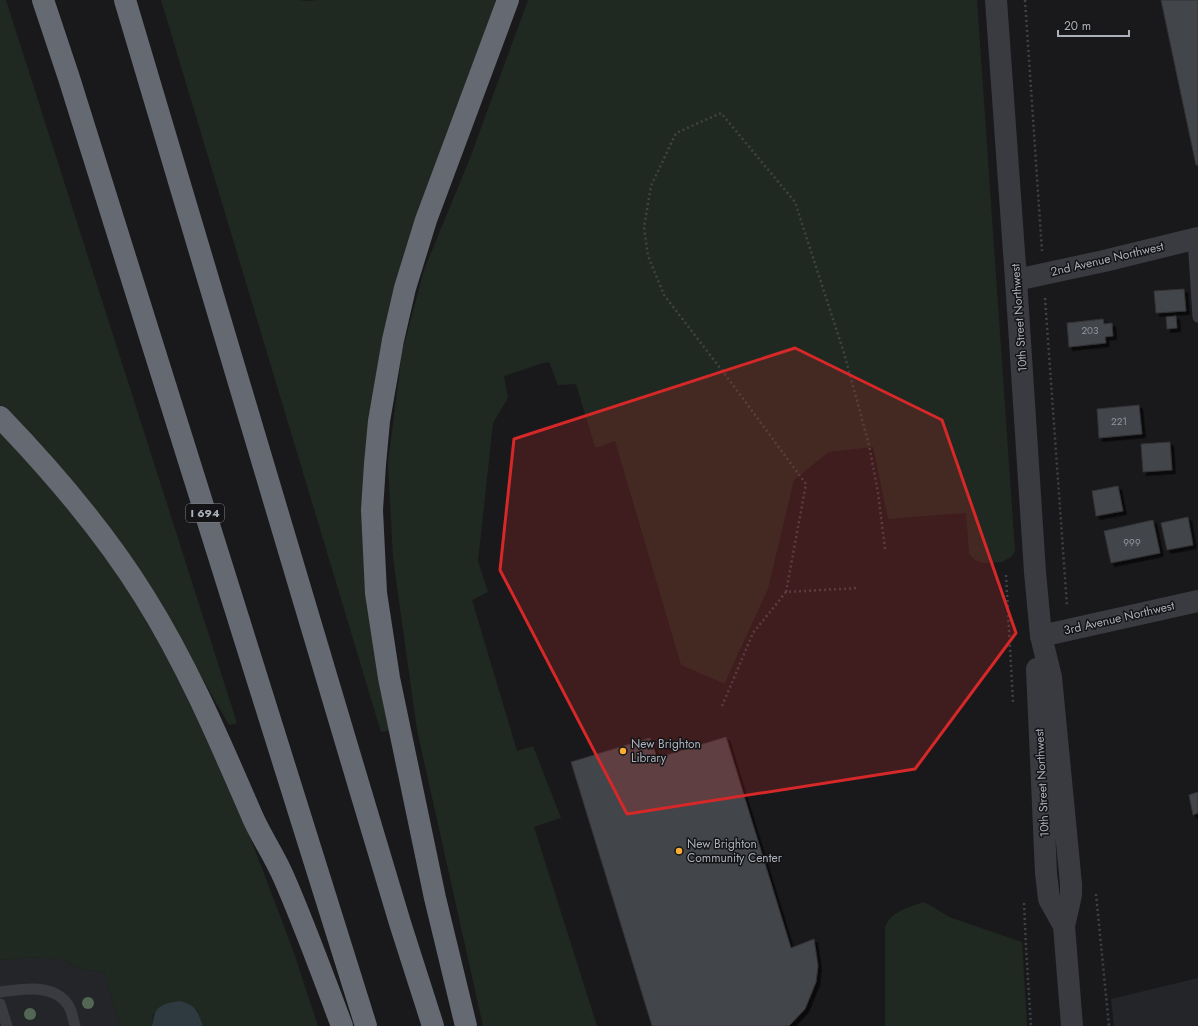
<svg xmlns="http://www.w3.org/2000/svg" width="1198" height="1026" font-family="Jost,sans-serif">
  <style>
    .built { fill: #242528 }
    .green { fill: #202921 }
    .water { fill: #2e3940 }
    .building { fill: #434448; stroke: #323337; filter: url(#shadow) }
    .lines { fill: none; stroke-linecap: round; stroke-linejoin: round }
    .path { stroke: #3f4247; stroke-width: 2.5; stroke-dasharray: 2 3; stroke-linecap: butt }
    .service { stroke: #393b40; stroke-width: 11 }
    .minor { stroke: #393b40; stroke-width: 22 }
    .tertiary { stroke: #393b40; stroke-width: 22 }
    .motorway { stroke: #656971; stroke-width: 22 }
    .tree { fill: #526754 }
    .marked { fill: #d62828; fill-opacity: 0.2; stroke: #d62828; stroke-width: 3; stroke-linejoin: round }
    .poi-dot { fill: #f9ae33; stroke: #141416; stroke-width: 1.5 }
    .labels { text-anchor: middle; stroke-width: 3; stroke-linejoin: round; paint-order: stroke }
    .number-label { font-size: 10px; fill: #91959e }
    .shield { fill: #141416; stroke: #7e818a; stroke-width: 1 }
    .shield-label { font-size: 11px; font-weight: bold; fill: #abb0bb }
    .street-label { font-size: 12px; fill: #abb0bb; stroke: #141416 }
    .poi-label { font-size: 12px; fill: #abb0bb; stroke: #141416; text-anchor: start }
  </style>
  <defs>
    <filter id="shadow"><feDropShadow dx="3.5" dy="3.5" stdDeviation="0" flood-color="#0009"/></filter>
  </defs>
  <rect width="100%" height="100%" fill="#19191b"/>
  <!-- built -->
  <path class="built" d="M 30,957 L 60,959 L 83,970 L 104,972 L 120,1026 L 0,1026 L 0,960 Z
    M 1198,978 L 1198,1026 L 1114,1026 L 1111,999 Z"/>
  <!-- green -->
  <path class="green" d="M 0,0 L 6,0 L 237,723 L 229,725 L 171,624 L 47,452 L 0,405 Z
    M 161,0 L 298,0 L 309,1 L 317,0 L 496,0 L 372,419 L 392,730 L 381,732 Z
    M 528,0 L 977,0 L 1015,551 L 1011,557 L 1002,562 L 983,563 L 975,560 L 969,554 L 966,513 L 888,519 L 873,447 L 829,452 L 794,480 L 768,589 L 727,678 L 725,684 L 681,665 L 615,441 L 599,447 L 595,447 L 576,384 L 558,385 L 549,362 L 540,364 L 504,376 L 508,398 L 493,423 L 478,561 L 488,592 L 472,600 L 517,751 L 533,746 L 561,818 L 534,827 L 597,1026 L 483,1026 L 417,730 L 393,558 L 388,463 L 402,352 L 424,270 L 470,158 Z
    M 0,431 L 67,504 L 105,556 L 138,606 L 181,682 L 242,816 L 293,950 L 318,1026 L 203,1026 L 197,1010 L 153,1014 L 152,1026 L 120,1026 L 104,972 L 83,970 L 60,959 L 30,957 L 0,960 Z
    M 924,902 L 933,907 L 949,917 L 1022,942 L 1027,1026 L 885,1026 L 885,927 C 891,911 910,907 924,902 Z"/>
  <!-- water -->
  <path class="water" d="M 180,1001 C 196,1005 198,1012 203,1026 L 152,1026 C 155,1006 160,1004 180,1001 Z"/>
  <!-- building -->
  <path class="building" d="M 1161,0 L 1198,0 L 1198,165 L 1196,165 Z
    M 1184,289 L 1186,311 L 1156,313 L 1154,291 Z
    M 1176,316 L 1177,328 L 1167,329 L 1166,317 Z
    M 1103,319 L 1104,324 L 1112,323 L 1113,336 L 1105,337 L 1106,343 L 1069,347 L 1067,323 Z
    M 1139,405 L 1142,434 L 1099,438 L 1097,409 Z
    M 1170,442 L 1172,470 L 1143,472 L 1141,444 Z
    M 1118,486 L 1123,511 L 1096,516 L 1092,491 Z
    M 1188,517 L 1193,545 L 1167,550 L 1161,523 Z
    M 1153,520 L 1160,553 L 1111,563 L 1104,531 Z
    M 726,737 L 791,948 L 814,939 L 818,966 L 816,982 L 805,1009 L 789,1026 L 652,1026 L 571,762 L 650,738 L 657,758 Z
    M 1198,792 L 1198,813 L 1193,815 L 1189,795 Z"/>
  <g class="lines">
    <!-- path -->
    <path class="path" d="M 1025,0 L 1042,251
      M 1045,298 L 1067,606
      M 1006,575 L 1013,702
      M 786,592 L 806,484 L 730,381 L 664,295 L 648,256 L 644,227 L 651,186 L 676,133 L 721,113 L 795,202 L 844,353 L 869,445 L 878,493 L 885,549
      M 722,706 L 753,633 L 786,592 L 858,588
      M 1096,894 L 1109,1026
      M 1024,903 L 1026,947 L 1031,1026"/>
    <!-- service -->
    <path class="service" d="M 1193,239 L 1198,317
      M 0,992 C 21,989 54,983 68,1005 C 72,1010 73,1020 75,1026
      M 0,1004 L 7,1026"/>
    <!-- minor -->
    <path class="minor" d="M 1016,280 L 1104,261 L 1198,238
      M 1041,636 L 1198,601"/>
    <!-- tertiary -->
    <path class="tertiary" d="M 996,0 L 1016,280 L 1035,572 L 1041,636 L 1051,677 L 1071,884 L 1071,895 L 1064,926 L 1072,1026
      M 1037,669 L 1046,873 L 1049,899 L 1064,926"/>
    <!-- motorway -->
    <path class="motorway" d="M 43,0 L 69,78 L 366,1026
      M 125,0 L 359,786 L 400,923 L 433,1026
      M 0,417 C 53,472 103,530 144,596 C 188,666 220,742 253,818 C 262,838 275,857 284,878 C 305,926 323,976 342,1026
      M 466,1026 L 435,898 L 389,678 L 376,593 L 372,510 L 375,464 L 379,421 L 393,340 L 405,288 L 426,220 L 508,0"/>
  </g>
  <!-- trees -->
  <g class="tree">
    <circle cx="88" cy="1003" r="6"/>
    <circle cx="30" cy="1014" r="6"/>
  </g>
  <!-- marked area -->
  <path class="marked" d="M 795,348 L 942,420 L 1016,633 L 915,769 L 627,814 L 500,570 L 514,439 Z"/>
  <!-- markers -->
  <g class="poi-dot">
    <circle cx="623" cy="751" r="4"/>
    <circle cx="679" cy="851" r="4"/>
  </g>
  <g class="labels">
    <!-- number labels -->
    <g class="number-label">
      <text x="1090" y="334">203</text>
      <text x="1119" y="425">221</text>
      <text x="1132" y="546">999</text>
    </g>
    <!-- shield labels -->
    <rect class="shield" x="186" y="504" width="38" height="18" rx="3"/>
    <g class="shield-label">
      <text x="205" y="517">I 694</text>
    </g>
    <!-- street labels -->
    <g class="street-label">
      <text transform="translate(1107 259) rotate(-13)" y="4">2nd Avenue Northwest</text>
      <text transform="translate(1019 318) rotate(-94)" y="4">10th Street Northwest</text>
      <text transform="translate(1119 618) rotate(-13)" y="4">3rd Avenue Northwest</text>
      <text transform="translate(1042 783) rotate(-93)" y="4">10th Street Northwest</text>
    </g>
    <!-- poi labels -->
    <g class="poi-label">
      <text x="631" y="748">New Brighton<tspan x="631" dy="14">Library</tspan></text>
      <text x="687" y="848">New Brighton<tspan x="687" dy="14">Community Center</tspan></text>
    </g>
  </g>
  <!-- scale -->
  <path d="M1058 30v6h71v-6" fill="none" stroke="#abb0bb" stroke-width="2"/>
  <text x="1064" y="30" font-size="12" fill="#abb0bb" stroke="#141416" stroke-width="3" paint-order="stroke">20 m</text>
</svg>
